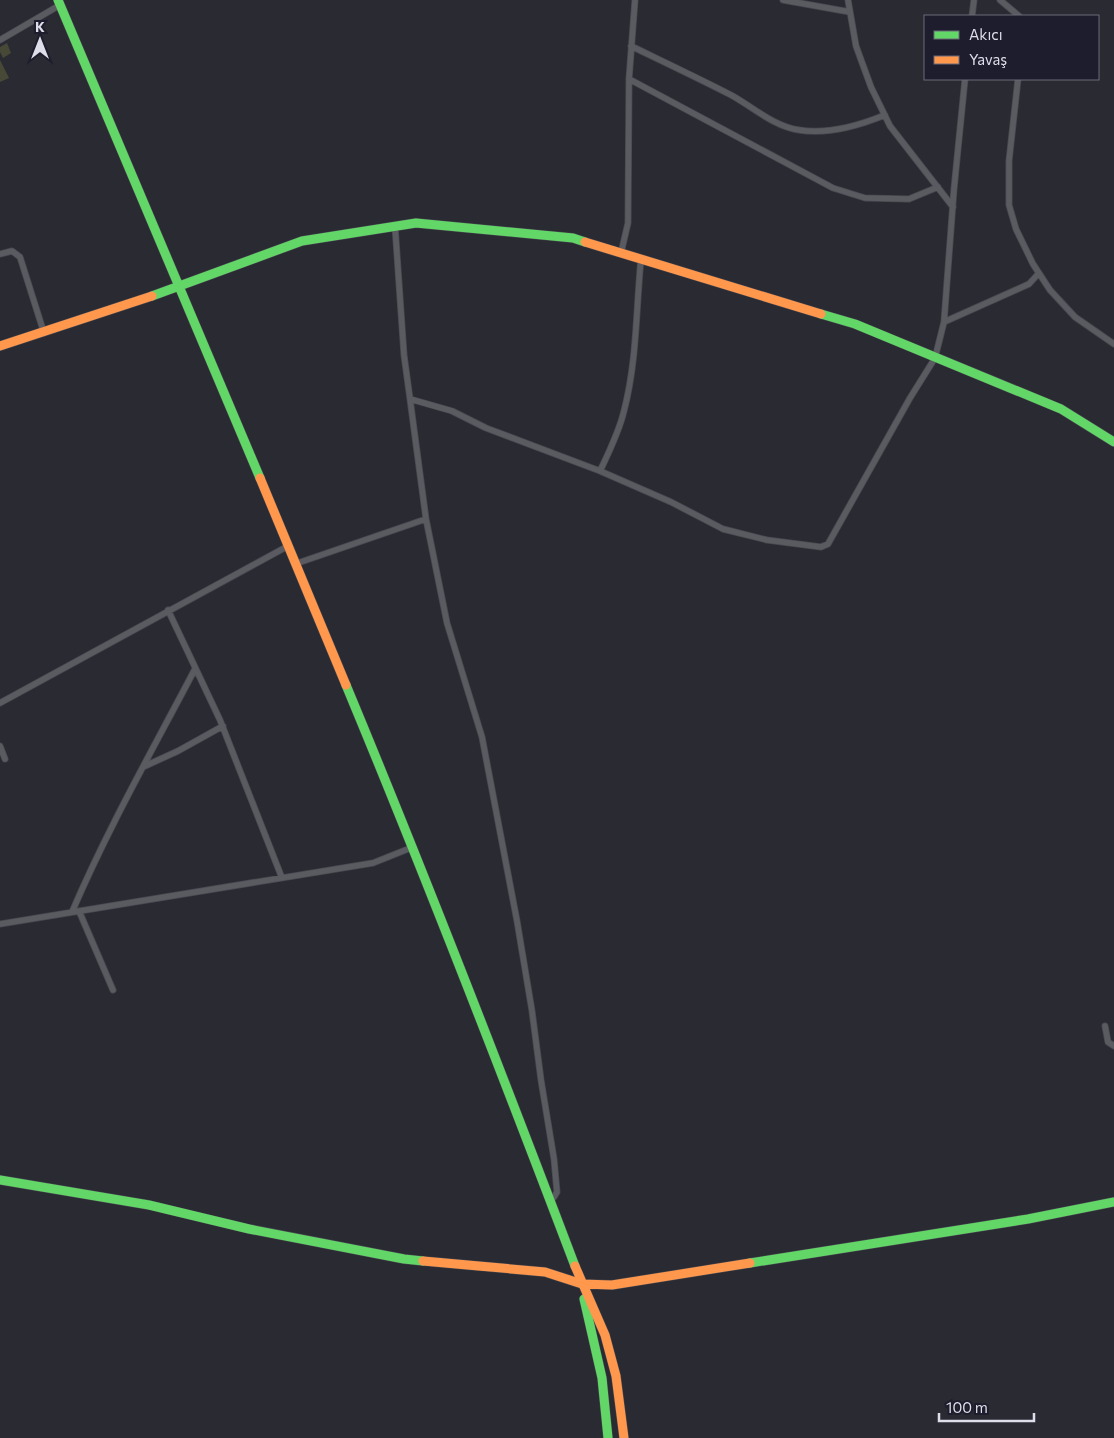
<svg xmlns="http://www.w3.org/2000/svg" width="1114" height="1438" font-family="Commissioner,sans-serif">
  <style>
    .green { fill: #474936 }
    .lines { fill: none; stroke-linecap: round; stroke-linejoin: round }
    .street-casing { stroke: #484850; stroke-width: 7 }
    .fast-casing { stroke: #484850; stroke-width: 10 }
    .slow-casing { stroke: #484850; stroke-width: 10 }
    .street { stroke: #5a5a61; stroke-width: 5.5 }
    .fast { stroke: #63d668; stroke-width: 9 }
    .slow { stroke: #ff974d; stroke-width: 9 }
  </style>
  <rect width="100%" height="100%" fill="#2a2a33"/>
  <!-- green -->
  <path class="green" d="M 7,43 L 11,53 L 3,58 L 0,52 L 0,47 Z
    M 0,60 L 9,78 L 0,82 Z"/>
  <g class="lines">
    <!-- street casing -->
    <g class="street-casing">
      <path id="street" d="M 783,0 L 850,12
        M 848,0 L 856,46 L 871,87 L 890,126 L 953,207
        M 1000,0 L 1019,16
        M 972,16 L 974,0
        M 0,40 L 60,5
        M 631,46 C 664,62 698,78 731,95 C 753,107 773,126 799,130 C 828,135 858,126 885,115
        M 629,79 L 833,188 L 865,198 L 909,199 L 938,187
        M 1018,79 L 1009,161 L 1009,205 L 1016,229 L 1033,264 L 1050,290 L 1075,317 L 1114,344
        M 395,226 L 404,355 L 410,399
        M 621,253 L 628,223 L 629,79 L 635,0
        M 0,254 L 12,251 L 20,257 L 44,333
        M 944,322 L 1029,284 L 1039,273
        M 600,471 C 609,452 619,432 624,411 C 637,361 636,309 641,259
        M 295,564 L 426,519
        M 168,610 L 220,720 L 282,878
        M 0,703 L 288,546
        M 0,746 L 5,759
        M 143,767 L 178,751 L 223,726
        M 79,911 L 113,990
        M 72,912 C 108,828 153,749 195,669
        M 0,924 L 373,863 L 413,847
        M 1105,1026 L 1108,1042 L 1114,1046
        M 550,1200 L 554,1197 L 557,1192 L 554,1159 L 541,1080 L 532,1011 L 517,921 L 482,737 L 447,623 L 426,519 L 410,399 L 452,411 L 486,428 L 600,471 L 671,502 L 723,529 L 767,540 L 821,547 L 828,544 L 910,398 L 935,358 L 944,322 L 954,189 L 965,79"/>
    </g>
    <!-- fast casing -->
    <g class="fast-casing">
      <path id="fast" d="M 58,0 L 260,478
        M 152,296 L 302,241 L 416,223 L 573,238 L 585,242
        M 821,314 L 855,324 L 1061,409 L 1114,442
        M 346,685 C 426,877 501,1071 575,1266
        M 0,1180 L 149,1205 L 249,1229 L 404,1259 L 423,1261
        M 750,1263 L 1028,1219 L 1114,1202
        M 584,1299 L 602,1378 L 608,1438"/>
    </g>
    <!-- slow casing -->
    <g class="slow-casing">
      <path id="slow" d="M 585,242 L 821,314
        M 0,346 L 152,296
        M 260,478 L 346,685
        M 423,1261 L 545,1272 L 582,1284 L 612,1285 L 750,1263
        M 575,1266 L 605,1335 L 616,1376 L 624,1438"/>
    </g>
    <!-- street -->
    <use href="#street" class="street"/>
    <!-- fast -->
    <use href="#fast" class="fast"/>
    <!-- slow -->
    <use href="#slow" class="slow"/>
  </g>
  <!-- legend -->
  <rect x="924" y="15" width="175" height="65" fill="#1d1d2d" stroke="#6a6a79"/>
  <rect x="934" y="31" width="25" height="8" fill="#63d668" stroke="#6a6a79"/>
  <text x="969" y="40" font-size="15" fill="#dedeea">Akıcı</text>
  <rect x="934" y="56" width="25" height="8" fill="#ff974d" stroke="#6a6a79"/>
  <text x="969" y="65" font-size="15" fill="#dedeea">Yavaş</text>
  <!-- north arrow -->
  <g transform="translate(40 40)" stroke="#1d1d2d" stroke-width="4" paint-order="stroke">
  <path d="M0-4L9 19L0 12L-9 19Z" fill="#dedeea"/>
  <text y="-8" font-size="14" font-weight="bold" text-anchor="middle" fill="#dedeea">K</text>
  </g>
  <!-- scale -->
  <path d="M939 1413v8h95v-8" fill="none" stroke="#dedeea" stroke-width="2.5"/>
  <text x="946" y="1413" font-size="15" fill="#dedeea" stroke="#1d1d2d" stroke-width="4" paint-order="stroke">100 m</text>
</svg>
